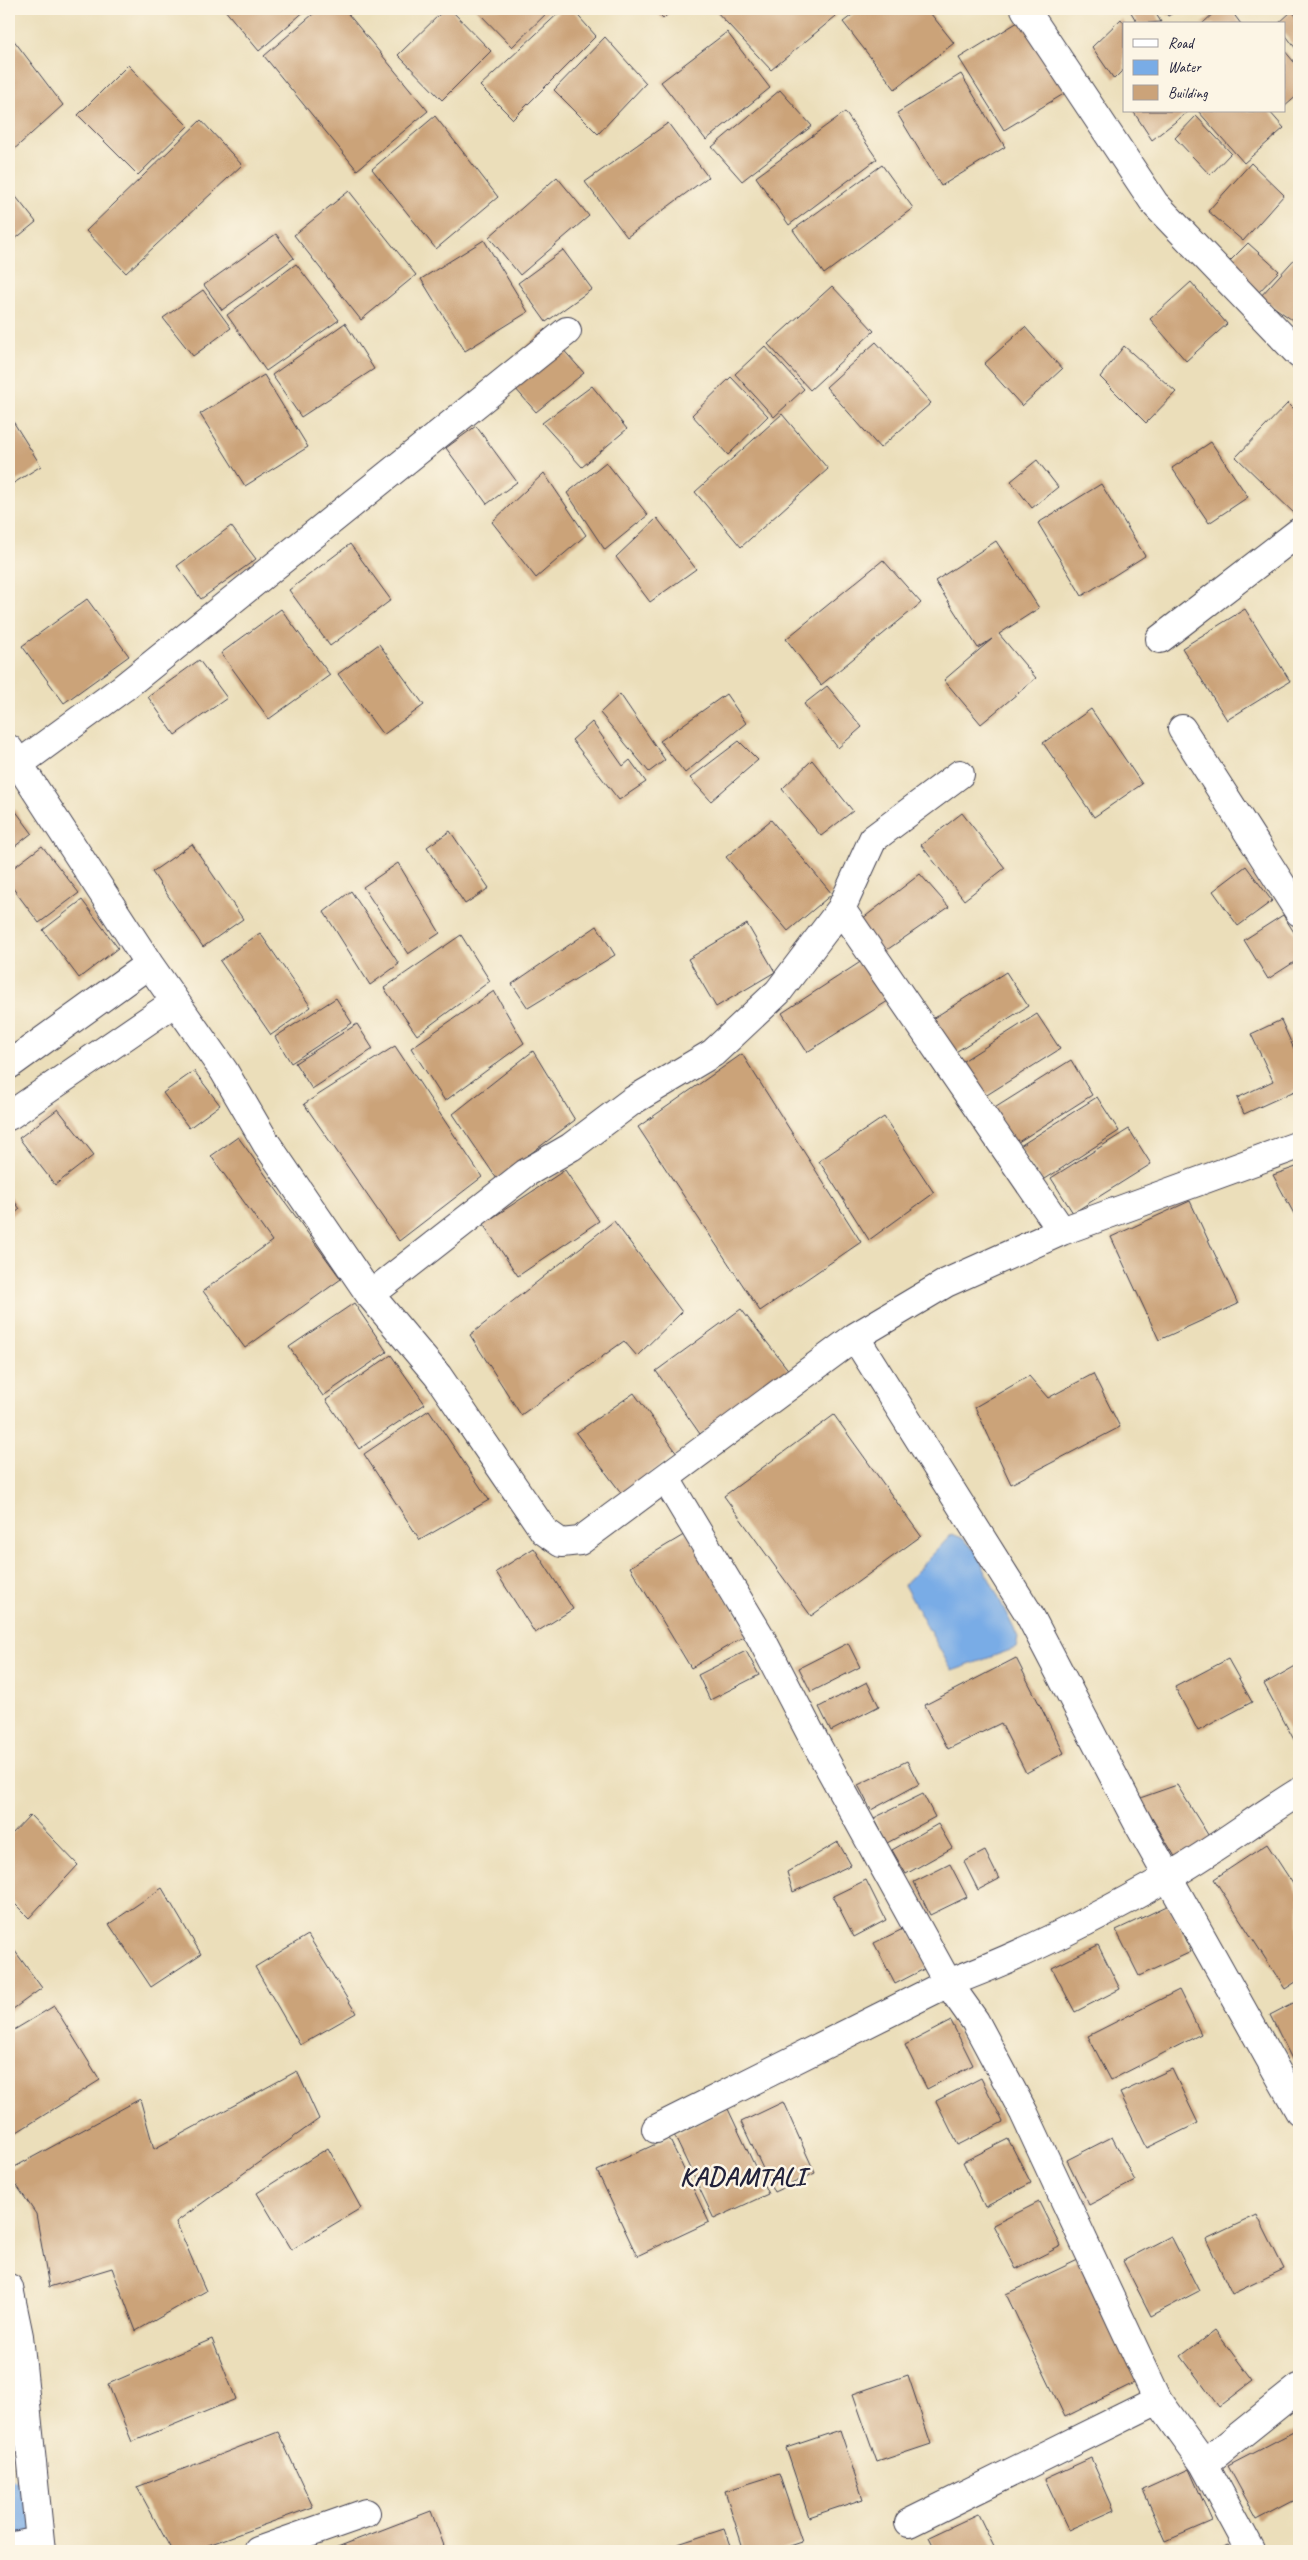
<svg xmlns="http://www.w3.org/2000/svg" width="1308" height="2560" font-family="Caveat,sans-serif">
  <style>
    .water { fill: #79ace6; stroke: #4e6790 }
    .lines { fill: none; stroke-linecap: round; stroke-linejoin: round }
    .canal { stroke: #79ace6; stroke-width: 45 }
    .building { fill: #cba379 }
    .minor-casing { stroke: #403e4e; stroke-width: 30 }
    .minor { stroke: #fff; stroke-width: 28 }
    .labels { text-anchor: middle; stroke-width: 5; stroke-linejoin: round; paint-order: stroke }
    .district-label { font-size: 26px; font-weight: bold; letter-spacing: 1px; fill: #22223b; stroke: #fcf5e5 }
  </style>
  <rect width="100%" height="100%" fill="#fcf5e5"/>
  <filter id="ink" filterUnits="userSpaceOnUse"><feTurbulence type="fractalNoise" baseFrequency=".02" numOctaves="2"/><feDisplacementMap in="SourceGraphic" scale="10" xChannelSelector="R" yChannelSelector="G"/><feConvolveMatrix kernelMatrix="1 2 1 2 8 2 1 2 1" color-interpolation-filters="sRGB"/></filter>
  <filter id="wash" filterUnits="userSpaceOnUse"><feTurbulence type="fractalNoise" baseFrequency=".0096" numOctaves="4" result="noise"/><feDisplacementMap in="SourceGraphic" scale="20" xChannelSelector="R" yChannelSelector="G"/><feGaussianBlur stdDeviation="1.12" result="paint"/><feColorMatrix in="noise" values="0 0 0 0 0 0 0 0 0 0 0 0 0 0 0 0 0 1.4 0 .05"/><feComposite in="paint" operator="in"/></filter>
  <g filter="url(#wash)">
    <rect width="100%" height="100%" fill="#ebdeba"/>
    <!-- water -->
    <path class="water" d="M 952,1534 L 962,1538 L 975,1550 L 1018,1637 L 1016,1648 L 952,1671 L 904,1585 Z"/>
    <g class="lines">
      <!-- canal -->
      <path class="canal" d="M 9,2502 L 15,2551"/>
    </g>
    <g id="blocks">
      <!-- building -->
      <path class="building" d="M 224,9 L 307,9 L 259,51 Z
        M 319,9 L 344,9 L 428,111 L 357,170 L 264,56 Z
        M 445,9 L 450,9 L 491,51 L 442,100 L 398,55 Z
        M 475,9 L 551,9 L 512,47 Z
        M 563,9 L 572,9 L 596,36 L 513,119 L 480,86 Z
        M 653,9 L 673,9 L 663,19 Z
        M 714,9 L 829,9 L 836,16 L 771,70 Z
        M 860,9 L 927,9 L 954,43 L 895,89 L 843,22 Z
        M 1129,9 L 1153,9 L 1161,22 L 1138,24 Z
        M 1163,9 L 1180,9 L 1168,16 Z
        M 1218,9 L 1230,9 L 1241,24 L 1202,24 Z
        M 1292,11 L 1299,20 L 1299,53 L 1284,33 L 1284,24 L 1278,24 Z
        M 1023,19 L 1067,92 L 1004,130 L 959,58 Z
        M 1121,19 L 1124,23 L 1124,69 L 1114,79 L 1092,47 Z
        M 727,32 L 770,88 L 706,140 L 661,82 Z
        M 9,34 L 63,105 L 10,153 L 9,152 Z
        M 605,37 L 646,83 L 598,134 L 554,90 Z
        M 1284,50 L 1299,68 L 1299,94 L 1284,107 Z
        M 128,65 L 188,126 L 138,175 L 78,115 Z
        M 961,74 L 1005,147 L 941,186 L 897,113 Z
        M 780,90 L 812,126 L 742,181 L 712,147 Z
        M 1133,111 L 1189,111 L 1152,140 Z
        M 1198,111 L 1269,111 L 1284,128 L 1244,163 Z
        M 845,112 L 877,159 L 789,225 L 756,177 Z
        M 435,116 L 498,197 L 436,249 L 372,169 Z
        M 1196,116 L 1231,153 L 1210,175 L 1175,138 Z
        M 201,120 L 242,165 L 126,273 L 86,231 Z
        M 668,123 L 708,177 L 627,237 L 585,182 Z
        M 1251,163 L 1284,195 L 1243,241 L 1208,211 Z
        M 882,165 L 913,208 L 824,274 L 793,230 Z
        M 557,177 L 589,216 L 520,275 L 489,237 Z
        M 9,188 L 36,222 L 9,244 Z
        M 349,191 L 416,275 L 361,320 L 294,235 Z
        M 276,234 L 294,258 L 222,310 L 204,285 Z
        M 484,240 L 528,312 L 465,351 L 421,279 Z
        M 1248,243 L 1279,271 L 1256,295 L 1225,266 Z
        M 563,250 L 592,289 L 546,322 L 518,283 Z
        M 1299,254 L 1299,323 L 1295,322 L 1260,297 Z
        M 296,264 L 339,320 L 266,371 L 227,315 Z
        M 1191,282 L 1227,324 L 1186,361 L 1150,319 Z
        M 832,286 L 874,331 L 810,390 L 768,344 Z
        M 203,290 L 231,328 L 193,356 L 163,318 Z
        M 345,323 L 374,369 L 301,417 L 272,375 Z
        M 1025,327 L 1062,369 L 1022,406 L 984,364 Z
        M 545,329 L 584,373 L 536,412 L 500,371 Z
        M 876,342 L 931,403 L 880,448 L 826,387 Z
        M 765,346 L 804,389 L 774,417 L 735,374 Z
        M 1124,346 L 1176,392 L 1146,423 L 1100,377 Z
        M 264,375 L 308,447 L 245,486 L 200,414 Z
        M 731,377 L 768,416 L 728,455 L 692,415 Z
        M 592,386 L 627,429 L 582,467 L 542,423 Z
        M 1288,403 L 1299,414 L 1299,513 L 1297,516 L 1236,457 Z
        M 782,414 L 828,469 L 741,547 L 695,492 Z
        M 9,415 L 41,466 L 9,486 Z
        M 476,426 L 517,482 L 487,504 L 446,448 Z
        M 1211,442 L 1248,497 L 1209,523 L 1172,468 Z
        M 1037,460 L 1058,487 L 1032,508 L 1011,481 Z
        M 606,462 L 648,515 L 605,550 L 567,493 Z
        M 544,473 L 586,535 L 536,578 L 492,522 Z
        M 1101,484 L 1145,556 L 1082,596 L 1038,523 Z
        M 657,518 L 696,569 L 650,602 L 616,557 Z
        M 231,526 L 256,559 L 201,599 L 177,566 Z
        M 996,541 L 1039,608 L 999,634 L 1036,678 L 981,724 L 944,680 L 992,639 L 978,648 L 935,581 Z
        M 350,544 L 391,600 L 330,646 L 289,590 Z
        M 883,560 L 921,603 L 821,685 L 786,639 Z
        M 87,599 L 129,656 L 64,703 L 22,646 Z
        M 281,609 L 330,675 L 269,719 L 221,653 Z
        M 1245,609 L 1290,681 L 1227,720 L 1182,648 Z
        M 379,644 L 424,705 L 383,735 L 338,674 Z
        M 199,660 L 227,698 L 175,735 L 148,697 Z
        M 827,686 L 862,727 L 838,748 L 804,704 Z
        M 620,694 L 665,760 L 649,772 L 600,713 Z
        M 726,694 L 746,723 L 685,773 L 660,741 Z
        M 1091,709 L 1142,784 L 1094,817 L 1043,743 Z
        M 592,722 L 623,766 L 630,760 L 646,782 L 619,800 L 572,740 Z
        M 739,741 L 758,760 L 711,801 L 690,778 Z
        M 812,760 L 853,811 L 821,836 L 782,789 Z
        M 9,802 L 32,833 L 9,851 Z
        M 962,813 L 1005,868 L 964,900 L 921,845 Z
        M 771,820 L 832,894 L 788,931 L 726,857 Z
        M 450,831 L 489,888 L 465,904 L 427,847 Z
        M 192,844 L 243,919 L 203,947 L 152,872 Z
        M 42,846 L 79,893 L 39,923 L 9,883 L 9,871 Z
        M 398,863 L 440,933 L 408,954 L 363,887 Z
        M 1246,866 L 1272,901 L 1238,926 L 1213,891 Z
        M 920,874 L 949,907 L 878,956 L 853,926 Z
        M 351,891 L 399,964 L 370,985 L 324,912 Z
        M 82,900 L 118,948 L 79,978 L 43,930 Z
        M 1283,915 L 1299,940 L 1299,959 L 1268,979 L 1244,940 Z
        M 747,924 L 775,972 L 716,1007 L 688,959 Z
        M 597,926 L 615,955 L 528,1008 L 512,984 Z
        M 260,933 L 311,1007 L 271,1035 L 220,961 Z
        M 461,935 L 490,981 L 417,1035 L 384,988 Z
        M 862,961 L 888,1001 L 807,1052 L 782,1013 Z
        M 1006,972 L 1028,1006 L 951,1055 L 929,1021 Z
        M 494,991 L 524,1043 L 445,1101 L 411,1048 Z
        M 336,998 L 352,1023 L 291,1063 L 275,1037 Z
        M 1037,1014 L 1060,1049 L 982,1098 L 960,1063 Z
        M 1281,1020 L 1299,1060 L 1299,1089 L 1244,1114 L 1237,1098 L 1273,1081 L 1251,1034 Z
        M 357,1024 L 373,1049 L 312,1089 L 295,1063 Z
        M 395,1046 L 482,1177 L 399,1241 L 304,1104 Z
        M 533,1051 L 575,1120 L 497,1179 L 453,1114 Z
        M 742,1054 L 861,1242 L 760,1311 L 638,1127 Z
        M 1071,1060 L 1092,1095 L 1015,1144 L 993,1109 Z
        M 194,1071 L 220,1105 L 189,1128 L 163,1093 Z
        M 1097,1097 L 1119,1131 L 1042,1181 L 1020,1146 Z
        M 58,1109 L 94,1155 L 55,1185 L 19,1138 Z
        M 884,1117 L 934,1193 L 869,1240 L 819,1161 Z
        M 1129,1129 L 1151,1164 L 1073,1213 L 1051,1178 Z
        M 238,1137 L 341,1279 L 245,1348 L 203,1291 L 272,1241 L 211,1156 Z
        M 1299,1166 L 1299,1223 L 1273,1175 Z
        M 565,1170 L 599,1221 L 518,1276 L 483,1224 Z
        M 9,1194 L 20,1209 L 9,1218 Z
        M 1190,1201 L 1238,1304 L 1159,1340 L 1111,1237 Z
        M 614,1221 L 682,1312 L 637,1356 L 624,1341 L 521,1415 L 470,1335 Z
        M 354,1303 L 387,1352 L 323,1396 L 289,1347 Z
        M 741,1309 L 790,1372 L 700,1434 L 656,1371 Z
        M 391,1355 L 425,1404 L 359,1449 L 326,1400 Z
        M 1093,1374 L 1120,1427 L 1011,1484 L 975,1407 L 1029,1376 L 1048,1398 Z
        M 634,1393 L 677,1453 L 622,1494 L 576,1433 Z
        M 429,1410 L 489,1500 L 420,1540 L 364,1454 Z
        M 834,1415 L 921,1536 L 811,1616 L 724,1496 Z
        M 687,1533 L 748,1634 L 691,1668 L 630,1567 Z
        M 534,1548 L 573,1609 L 535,1633 L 496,1572 Z
        M 848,1643 L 860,1667 L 811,1692 L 799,1668 Z
        M 746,1651 L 759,1675 L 710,1700 L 698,1675 Z
        M 1016,1658 L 1064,1753 L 1026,1773 L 1001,1723 L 948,1749 L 925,1705 Z
        M 1228,1659 L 1252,1702 L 1198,1731 L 1175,1687 Z
        M 1299,1664 L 1299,1749 L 1264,1684 Z
        M 867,1682 L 879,1706 L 831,1731 L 819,1707 Z
        M 907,1761 L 919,1784 L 871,1810 L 858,1785 Z
        M 1177,1785 L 1210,1838 L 1177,1860 L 1140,1798 Z
        M 923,1794 L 935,1817 L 887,1843 L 874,1818 Z
        M 30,1815 L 78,1865 L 29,1918 L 9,1898 L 9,1837 Z
        M 938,1824 L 952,1848 L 906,1874 L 892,1850 Z
        M 838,1842 L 851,1865 L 793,1892 L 787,1872 Z
        M 1267,1844 L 1299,1893 L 1299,1980 L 1285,1989 L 1214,1879 Z
        M 985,1851 L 999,1879 L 978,1890 L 964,1862 Z
        M 950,1864 L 967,1897 L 930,1915 L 914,1882 Z
        M 866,1880 L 886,1920 L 854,1937 L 833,1896 Z
        M 162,1888 L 201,1954 L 151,1987 L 109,1924 Z
        M 1169,1905 L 1191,1952 L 1139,1976 L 1116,1930 Z
        M 907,1927 L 928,1967 L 895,1984 L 874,1943 Z
        M 308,1935 L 356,2013 L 300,2045 L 255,1967 Z
        M 9,1943 L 42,1988 L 9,2012 Z
        M 1098,1945 L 1120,1989 L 1075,2012 L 1052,1968 Z
        M 1179,1990 L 1201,2034 L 1111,2080 L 1088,2036 Z
        M 1299,2000 L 1299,2055 L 1292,2059 L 1270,2015 Z
        M 54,2006 L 100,2080 L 9,2137 L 9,2033 Z
        M 951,2021 L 973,2065 L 927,2089 L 905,2045 Z
        M 1172,2069 L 1198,2123 L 1147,2148 L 1120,2093 Z
        M 1299,2069 L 1299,2100 L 1287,2076 Z
        M 297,2071 L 319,2119 L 176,2222 L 206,2291 L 136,2331 L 112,2268 L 49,2287 L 36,2214 L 9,2174 L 9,2170 L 140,2099 L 154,2149 Z
        M 981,2078 L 1003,2122 L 958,2145 L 936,2101 Z
        M 783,2102 L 815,2173 L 774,2192 L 741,2122 Z
        M 728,2109 L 768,2194 L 714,2219 L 674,2135 Z
        M 1112,2137 L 1135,2181 L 1089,2205 L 1067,2160 Z
        M 669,2138 L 709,2222 L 637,2256 L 597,2171 Z
        M 1008,2139 L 1031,2183 L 985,2207 L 963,2162 Z
        M 328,2148 L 361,2208 L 291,2250 L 257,2193 Z
        M 1039,2202 L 1061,2246 L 1016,2269 L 993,2225 Z
        M 1257,2215 L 1284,2269 L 1232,2294 L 1206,2239 Z
        M 1171,2236 L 1199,2291 L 1151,2316 L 1123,2261 Z
        M 1080,2259 L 1138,2381 L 1065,2417 L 1006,2294 Z
        M 1215,2330 L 1253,2381 L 1219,2407 L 1181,2356 Z
        M 212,2339 L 236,2399 L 132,2442 L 108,2384 Z
        M 908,2375 L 931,2444 L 877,2462 L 853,2394 Z
        M 1299,2429 L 1299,2497 L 1257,2519 L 1228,2466 Z
        M 840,2430 L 863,2499 L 809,2517 L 786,2448 Z
        M 278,2432 L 313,2507 L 192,2551 L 172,2551 L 137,2487 Z
        M 1091,2458 L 1114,2510 L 1069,2530 L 1045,2479 Z
        M 1189,2469 L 1212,2521 L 1166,2541 L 1143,2490 Z
        M 779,2474 L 802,2542 L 775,2551 L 744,2551 L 725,2491 Z
        M 431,2511 L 446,2551 L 327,2551 Z
        M 978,2514 L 996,2551 L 936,2551 L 929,2537 Z
        M 724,2529 L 732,2551 L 671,2551 L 669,2547 Z
        M 1229,2545 L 1232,2551 L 1214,2551 Z"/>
    </g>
  </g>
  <g filter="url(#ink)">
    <use href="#blocks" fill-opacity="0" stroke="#403e4e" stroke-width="1"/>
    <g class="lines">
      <!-- minor casing -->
      <g class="minor-casing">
        <path id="minor" d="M 1025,9 L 1155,204 L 1299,354
          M 1160,639 L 1299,532
          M 1182,729 L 1299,912
          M 9,749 L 149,964 L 224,1071 L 266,1143 L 370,1295 L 438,1376 L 544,1531 L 561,1543 L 580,1541 L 855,1337 L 946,1283 L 1062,1231 L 1299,1145
          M 19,764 L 123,688 L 567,331
          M 841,909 L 1062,1231
          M 9,1065 L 149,964
          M 9,1116 L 175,1002
          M 370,1295 L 526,1173 L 571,1147 L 632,1101 L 713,1053 L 778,992 L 841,909 L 873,839 L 960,774
          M 855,1337 L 1029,1614 L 1140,1827 L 1299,2111
          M 666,1479 L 760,1636 L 814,1740 L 948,1983 C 1024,1955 1098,1917 1168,1877 C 1213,1852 1255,1819 1299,1792
          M 656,2129 L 948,1983 L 975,2021 L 1024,2113 L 1158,2400 L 1204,2464 L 1251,2551
          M 9,2288 L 19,2336 L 41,2551
          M 1204,2464 L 1299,2388
          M 909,2523 L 1158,2400
          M 9,2547 L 39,2541
          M 258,2551 L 366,2513"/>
      </g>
      <!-- minor -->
      <use href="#minor" class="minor"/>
    </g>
  </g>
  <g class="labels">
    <!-- district labels -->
    <g class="district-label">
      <text x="743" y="2185">KADAMTALI</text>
    </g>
  </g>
  <!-- margin -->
  <rect width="1308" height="2560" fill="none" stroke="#fcf5e5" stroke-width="30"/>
  <!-- legend -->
  <rect x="1123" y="22" width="162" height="90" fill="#fcf5e5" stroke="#a5a1a1"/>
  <rect x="1133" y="39" width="25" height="8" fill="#ffffff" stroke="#a5a1a1"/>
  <text x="1168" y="48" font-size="15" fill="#22223b">Road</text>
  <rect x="1133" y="60" width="25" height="15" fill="#79ace6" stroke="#a5a1a1"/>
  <text x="1168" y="72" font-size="15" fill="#22223b">Water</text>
  <rect x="1133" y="85" width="25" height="15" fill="#cba379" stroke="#a5a1a1"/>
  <text x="1168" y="98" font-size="15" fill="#22223b">Building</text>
</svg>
